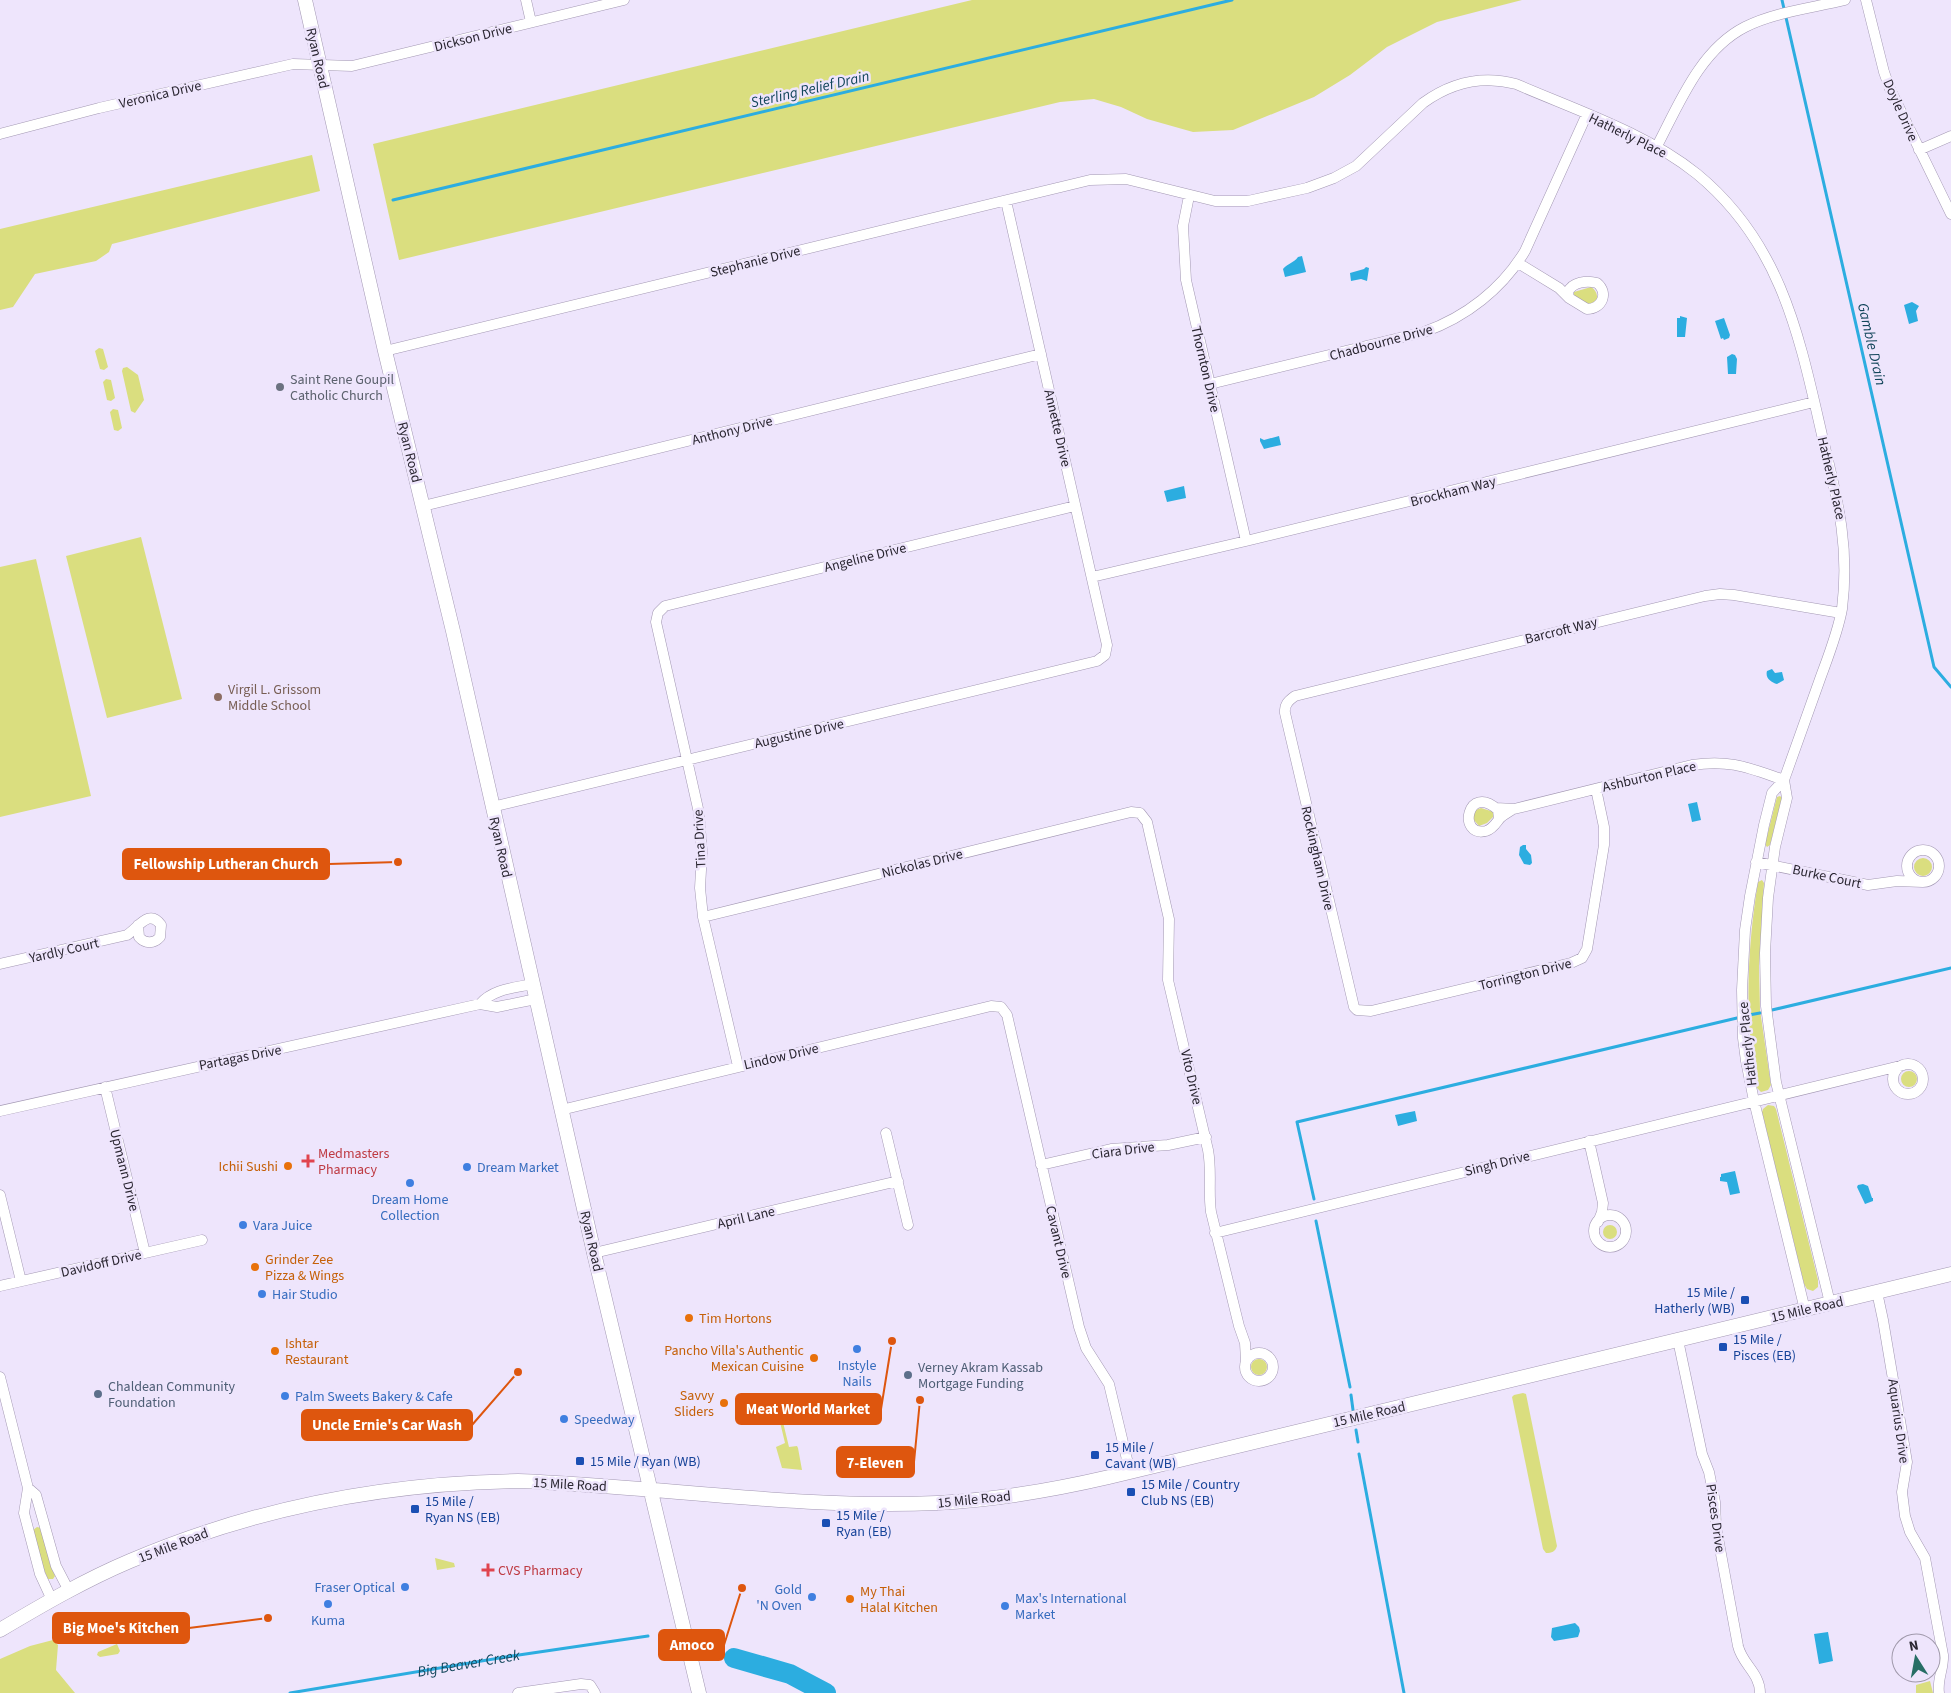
<svg xmlns="http://www.w3.org/2000/svg" width="1951" height="1693" font-family="'Source Sans 3',sans-serif">
  <style>
    .green { fill: #dade7f }
    .water { fill: #2cade0 }
    .lines { fill: none; stroke-linecap: round; stroke-linejoin: round }
    .stream { stroke: #2cade0; stroke-width: 3 }
    .river { stroke: #2cade0; stroke-width: 20 }
    .street-casing { stroke: #a398b3; stroke-width: 11 }
    .secondary-casing { stroke: #a398b3; stroke-width: 15 }
    .street { stroke: #fff; stroke-width: 10 }
    .secondary { stroke: #fff; stroke-width: 14 }
    .worship-dot { fill: #6b7280; stroke: #eee5fc; stroke-width: 2 }
    .education-dot { fill: #8d6e63; stroke: #eee5fc; stroke-width: 2 }
    .health-dot { fill: #e0444e; stroke: #eee5fc; stroke-width: 2 }
    .food-dot { fill: #e8710a; stroke: #eee5fc; stroke-width: 2 }
    .shop-dot { fill: #3f7fe0; stroke: #eee5fc; stroke-width: 2 }
    .transit-dot { fill: #1a4fb4; stroke: #eee5fc; stroke-width: 2 }
    .service-dot { fill: #5c6f8a; stroke: #eee5fc; stroke-width: 2 }
    .labels { text-anchor: middle; stroke-width: 5; stroke-linejoin: round; paint-order: stroke }
    .street-label { font-size: 14px; fill: #2a2631; stroke: #eee5fc }
    .worship-label { font-size: 14px; fill: #5b616d; stroke: #eee5fc; text-anchor: start }
    .education-label { font-size: 14px; fill: #785e54; stroke: #eee5fc; text-anchor: start }
    .health-label { font-size: 14px; fill: #be3a42; stroke: #eee5fc; text-anchor: start }
    .food-label { font-size: 14px; fill: #c56008; stroke: #eee5fc; text-anchor: start }
    .shop-label { font-size: 14px; fill: #366cbe; stroke: #eee5fc; text-anchor: start }
    .transit-label { font-size: 14px; fill: #164399; stroke: #eee5fc; text-anchor: start }
    .service-label { font-size: 14px; fill: #4e5e75; stroke: #eee5fc; text-anchor: start }
    .water-label { font-size: 15px; font-style: italic; fill: #13465b; stroke: #eee5fc }
    .leader { fill: none; stroke: #de560e; stroke-width: 2 }
    .callout-dot { fill: #de560e; stroke: #eee5fc; stroke-width: 2 }
    .callout { fill: #de560e; stroke: #de560e; stroke-width: 2 }
    .callout-label { font-size: 15px; text-anchor: middle; font-weight: bold; fill: #fff }
  </style>
  <rect width="100%" height="100%" fill="#eee5fc"/>
  <!-- green -->
  <path class="green" d="M 972,0 L 1522,0 L 1437,22 L 1387,47 L 1350,75 L 1314,97 L 1233,130 L 1193,132 L 1147,119 L 1121,107 L 1094,99 L 1060,102 L 399,260 L 373,144 Z
    M 312,155 L 320,191 L 112,244 L 109,252 L 96,261 L 35,274 L 13,307 L 0,310 L 0,229 Z
    M 1591,287 C 1600,292 1599,306 1588,304 C 1583,303 1577,298 1574,295 L 1574,292 Z
    M 99,348 L 103,349 L 108,367 L 104,370 L 100,369 L 95,351 Z
    M 127,367 L 138,375 L 144,400 L 135,413 L 131,411 L 122,371 L 123,368 Z
    M 106,379 L 111,380 L 115,398 L 111,401 L 107,400 L 103,382 Z
    M 113,409 L 118,410 L 122,428 L 118,431 L 114,430 L 110,412 Z
    M 141,537 L 182,699 L 107,718 L 66,556 Z
    M 36,559 L 91,796 L 0,817 L 0,567 Z
    M 1780,796 L 1782,798 L 1770,845 L 1767,847 L 1765,844 L 1777,797 Z
    M 1481,808 L 1494,812 L 1495,815 L 1487,823 L 1479,826 L 1473,819 L 1472,814 L 1476,810 Z
    M1914 867a9 9 0 1 1 18 0a9 9 0 1 1-18 0Z
    M 1762,880 L 1764,883 L 1759,966 L 1760,1010 L 1771,1085 L 1768,1090 L 1761,1092 L 1757,1088 C 1744,1020 1747,950 1758,882 Z
    M1901 1079a8 8 0 1 1 16 0a8 8 0 1 1-16 0Z
    M 1768,1105 L 1774,1106 L 1776,1109 L 1818,1280 L 1818,1287 L 1813,1291 L 1807,1289 L 1804,1284 L 1762,1112 L 1763,1109 Z
    M1603 1232a7 7 0 1 1 14 0a7 7 0 1 1-14 0Z
    M1251 1367a8 8 0 1 1 16 0a8 8 0 1 1-16 0Z
    M 1523,1393 L 1526,1394 L 1557,1546 C 1555,1552 1552,1553 1546,1553 L 1543,1549 L 1512,1397 L 1514,1395 Z
    M 789,1409 L 790,1416 L 782,1418 L 789,1447 L 797,1446 L 798,1448 L 802,1470 L 782,1468 L 776,1447 L 785,1443 L 779,1418 L 773,1419 L 770,1415 Z
    M 37,1527 L 41,1528 L 50,1564 L 55,1576 L 53,1579 L 48,1579 L 44,1570 L 33,1530 Z
    M 435,1558 L 454,1563 L 455,1567 L 437,1570 Z
    M 53,1640 L 58,1645 L 56,1670 L 75,1693 L 0,1693 L 0,1659 L 30,1646 Z
    M 117,1644 L 120,1651 L 118,1654 L 100,1657 L 97,1655 L 98,1652 Z
    M 1930,1681 L 1933,1693 L 1916,1693 L 1916,1685 Z"/>
  <!-- water -->
  <path class="water" d="M 1302,256 L 1306,272 L 1285,277 L 1283,269 C 1288,263 1294,263 1298,257 Z
    M 1366,267 L 1369,268 L 1367,281 L 1361,279 L 1351,281 L 1350,273 L 1364,269 Z
    M 1912,302 L 1919,306 L 1916,311 L 1918,321 L 1909,324 L 1904,305 Z
    M 1680,316 L 1687,318 L 1685,337 L 1677,337 L 1677,318 L 1680,318 Z
    M 1724,318 L 1730,335 L 1729,338 L 1724,340 L 1723,338 L 1721,339 L 1715,321 Z
    M 1732,354 L 1735,355 L 1737,359 L 1736,374 L 1728,374 L 1727,357 Z
    M 1279,436 L 1281,445 L 1264,449 L 1260,441 L 1260,438 L 1264,440 Z
    M 1184,486 L 1186,498 L 1167,502 L 1164,491 Z
    M 1772,669 L 1775,673 L 1782,672 L 1784,680 L 1777,684 C 1771,682 1765,678 1767,671 Z
    M 1697,802 L 1701,820 L 1692,822 L 1688,804 Z
    M 1523,845 L 1526,845 L 1526,849 L 1531,855 L 1532,863 L 1530,865 L 1524,864 L 1519,855 L 1520,847 Z
    M 1415,1111 L 1417,1121 L 1398,1126 L 1395,1115 Z
    M 1735,1171 L 1740,1193 L 1730,1195 L 1727,1182 L 1720,1181 L 1720,1177 L 1721,1177 L 1721,1174 Z
    M 1863,1184 L 1868,1186 L 1872,1198 L 1873,1198 L 1873,1201 L 1865,1204 L 1857,1187 L 1858,1185 Z
    M 1575,1623 L 1579,1627 L 1580,1631 L 1578,1637 L 1554,1641 L 1551,1637 L 1552,1628 Z
    M 1828,1632 L 1833,1661 L 1819,1664 L 1814,1634 Z"/>
  <g class="lines">
    <!-- stream -->
    <g class="stream">
      <path d="M 1782,0 L 1934,667 L 1951,687"/>
      <path d="M 393,200 L 1232,0"/>
      <path d="M 1772,1010 L 1951,968"/>
      <path d="M 1749,1015 L 1760,1013"/>
      <path d="M 1314,1199 L 1297,1122 L 1737,1018"/>
      <path d="M 1316,1221 L 1350,1387"/>
      <path d="M 1351,1395 L 1353,1410"/>
      <path d="M 1356,1430 L 1358,1442"/>
      <path d="M 1359,1454 L 1404,1693"/>
      <path id="s1" d="M 290,1693 L 512,1656 L 648,1636"/>
    </g>
    <!-- river -->
    <path class="river" d="M 734,1658 L 790,1674 L 826,1693"/>
    <!-- street casing -->
    <g class="street-casing">
      <path id="street" d="M 526,0 L 531,22
        M 1866,0 L 1884,72 L 1890,89 L 1951,214
        M 0,134 L 99,108 L 293,64 L 352,66 L 624,0
        M 1657,146 C 1679,104 1700,50 1745,27 C 1775,12 1812,8 1845,0
        M 1919,150 L 1951,136
        M 1189,196 L 1183,226 L 1186,280 L 1246,541
        M 1518,263 L 1559,288 L 1569,298 L 1587,309 C 1602,309 1609,293 1597,283 C 1587,280 1572,282 1568,292 L 1569,298
        M 385,351 L 1090,180 L 1126,179 L 1215,201 L 1248,201 L 1307,188 L 1334,178 L 1356,166 L 1423,103 C 1452,82 1482,75 1516,84 C 1576,110 1646,133 1697,174 C 1781,243 1799,335 1822,435 C 1837,498 1850,544 1842,609 C 1838,632 1828,657 1820,679 C 1808,713 1796,747 1784,780 L 1772,793 L 1764,825 L 1750,896 L 1745,930 L 1742,990 L 1743,1038 L 1746,1061 L 1754,1101 L 1805,1310
        M 1210,384 L 1424,332 C 1466,317 1502,289 1525,251 L 1587,114
        M 423,506 L 1041,354
        M 1092,577 L 1246,541 L 1814,402
        M 1784,780 L 1787,798 L 1775,847 L 1768,898 L 1765,953 L 1766,1006 L 1776,1082 L 1830,1303
        M 1596,789 L 1604,827 L 1604,845 L 1587,949 L 1582,958 L 1571,963 L 1371,1011 L 1357,1010 L 1354,1007 L 1285,713 C 1284,705 1288,701 1295,696 L 1705,596 L 1720,594 L 1734,595 L 1841,613
        M 492,807 L 1097,661 L 1105,655 L 1107,645 L 1006,201
        M 1496,808 L 1514,809 L 1692,765 C 1730,759 1749,768 1784,780
        M 1499,819 L 1498,810 C 1467,782 1457,838 1486,831 C 1493,829 1496,823 1500,818 C 1504,814 1509,812 1513,809
        M1907 866a16 16 0 1 1 32 0a16 16 0 1 1-32 0Z
        M 1756,862 L 1868,885 L 1897,881 L 1923,882
        M 703,917 L 1131,812 L 1140,813 L 1147,822 L 1166,906 L 1169,919 L 1168,980 L 1208,1150 C 1212,1171 1208,1191 1211,1212 L 1239,1326 L 1245,1343 L 1246,1361
        M 0,964 L 127,935 C 138,928 149,908 161,925 L 160,937 C 154,944 145,944 139,937 L 138,925
        M 480,1004 C 493,989 514,988 532,984
        M1893 1079a15 15 0 1 1 30 0a15 15 0 1 1-30 0Z
        M 738,1066 L 703,917 L 700,888 L 702,852 L 699,813 L 656,622 L 658,613 L 665,606 L 1075,506
        M 105,1087 L 145,1253
        M 561,1110 L 991,1006 L 1001,1007 L 1007,1015 L 1079,1327 L 1086,1348 L 1109,1384 L 1130,1472
        M 0,1111 L 480,1004 L 497,1007 L 536,999
        M 886,1133 L 908,1225
        M 1589,1141 L 1603,1203 L 1602,1212 L 1598,1222
        M 1041,1165 L 1111,1149 L 1168,1145 L 1206,1137
        M 0,1195 L 21,1281
        M1594 1231a16 16 0 1 1 32 0a16 16 0 1 1-32 0Z
        M 1215,1233 L 1904,1065
        M 594,1253 L 898,1181
        M 0,1286 L 202,1240
        M 1877,1292 L 1883,1320 L 1907,1462 L 1902,1492 L 1905,1516 L 1910,1532 L 1925,1558 L 1943,1655 C 1944,1668 1937,1679 1939,1693
        M 1678,1340 L 1702,1454 L 1709,1472 L 1715,1502 L 1716,1527 L 1738,1646 C 1742,1664 1760,1673 1760,1693
        M1245 1367a14 14 0 1 1 28 0a14 14 0 1 1-28 0Z
        M 0,1377 L 28,1488 L 24,1513 L 40,1574 L 52,1600
        M 28,1488 L 36,1495 L 56,1566 L 69,1591
        M 518,1693 L 581,1684 L 590,1685 L 595,1693"/>
    </g>
    <!-- secondary casing -->
    <g class="secondary-casing">
      <path id="secondary" d="M 305,0 L 385,351 L 453,631 L 594,1253 L 699,1693
        M 0,1630 C 42,1605 85,1580 130,1561 C 254,1508 384,1483 518,1481 C 657,1486 797,1509 937,1503 C 994,1500 1053,1490 1109,1477 L 1951,1274"/>
    </g>
    <!-- street -->
    <use href="#street" class="street"/>
    <!-- secondary -->
    <use href="#secondary" class="secondary"/>
  </g>
  <!-- markers -->
  <circle class="worship-dot" cx="280" cy="387" r="5"/>
  <circle class="education-dot" cx="218" cy="697" r="5"/>
  <g class="health-dot">
    <path d="M305.5 1153.5h5v5h5v5h-5v5h-5v-5h-5v-5h5z"/>
    <path d="M485.5 1562.5h5v5h5v5h-5v5h-5v-5h-5v-5h5z"/>
  </g>
  <g class="food-dot">
    <circle cx="288" cy="1166" r="5"/>
    <circle cx="255" cy="1267" r="5"/>
    <circle cx="689" cy="1318" r="5"/>
    <circle cx="275" cy="1351" r="5"/>
    <circle cx="814" cy="1358" r="5"/>
    <circle cx="724" cy="1403" r="5"/>
    <circle cx="850" cy="1599" r="5"/>
  </g>
  <g class="shop-dot">
    <circle cx="467" cy="1167" r="5"/>
    <circle cx="410" cy="1183" r="5"/>
    <circle cx="243" cy="1225" r="5"/>
    <circle cx="262" cy="1294" r="5"/>
    <circle cx="857" cy="1349" r="5"/>
    <circle cx="285" cy="1396" r="5"/>
    <circle cx="564" cy="1419" r="5"/>
    <circle cx="405" cy="1587" r="5"/>
    <circle cx="812" cy="1597" r="5"/>
    <circle cx="328" cy="1604" r="5"/>
    <circle cx="1005" cy="1606" r="5"/>
  </g>
  <g class="transit-dot">
    <rect x="1740" y="1295" width="10" height="10" rx="2.5"/>
    <rect x="1718" y="1342" width="10" height="10" rx="2.5"/>
    <rect x="1090" y="1450" width="10" height="10" rx="2.5"/>
    <rect x="575" y="1456" width="10" height="10" rx="2.5"/>
    <rect x="1126" y="1487" width="10" height="10" rx="2.5"/>
    <rect x="410" y="1504" width="10" height="10" rx="2.5"/>
    <rect x="821" y="1518" width="10" height="10" rx="2.5"/>
  </g>
  <g class="service-dot">
    <circle cx="908" cy="1375" r="5"/>
    <circle cx="98" cy="1394" r="5"/>
  </g>
  <g class="labels">
    <!-- street labels -->
    <g class="street-label">
      <text transform="translate(473 37) rotate(-14)" y="5">Dickson Drive</text>
      <text transform="translate(318 58) rotate(77)" y="5">Ryan Road</text>
      <text transform="translate(160 94) rotate(-13)" y="5">Veronica Drive</text>
      <text transform="translate(1901 110) rotate(66)" y="5">Doyle Drive</text>
      <text transform="translate(1628 135) rotate(26)" y="5">Hatherly Place</text>
      <text transform="translate(755 261) rotate(-14)" y="5">Stephanie Drive</text>
      <text transform="translate(1381 342) rotate(-15)" y="5">Chadbourne Drive</text>
      <text transform="translate(1206 369) rotate(77)" y="5">Thornton Drive</text>
      <text transform="translate(1058 428) rotate(77)" y="5">Annette Drive</text>
      <text transform="translate(732 430) rotate(-14)" y="5">Anthony Drive</text>
      <text transform="translate(410 452) rotate(76)" y="5">Ryan Road</text>
      <text transform="translate(1832 478) rotate(77)" y="5">Hatherly Place</text>
      <text transform="translate(1453 491) rotate(-14)" y="5">Brockham Way</text>
      <text transform="translate(865 557) rotate(-14)" y="5">Angeline Drive</text>
      <text transform="translate(1561 630) rotate(-14)" y="5">Barcroft Way</text>
      <text transform="translate(799 733) rotate(-13)" y="5">Augustine Drive</text>
      <text transform="translate(1649 776) rotate(-13)" y="5">Ashburton Place</text>
      <text transform="translate(699 839) rotate(-93)" y="5">Tina Drive</text>
      <text transform="translate(501 847) rotate(77)" y="5">Ryan Road</text>
      <text transform="translate(1318 858) rotate(77)" y="5">Rockingham Drive</text>
      <text transform="translate(922 863) rotate(-14)" y="5">Nickolas Drive</text>
      <text transform="translate(1827 876) rotate(12)" y="5">Burke Court</text>
      <text transform="translate(64 950) rotate(-13)" y="5">Yardly Court</text>
      <text transform="translate(1525 974) rotate(-14)" y="5">Torrington Drive</text>
      <text transform="translate(1747 1044) rotate(-96)" y="5">Hatherly Place</text>
      <text transform="translate(781 1056) rotate(-13)" y="5">Lindow Drive</text>
      <text transform="translate(240 1057) rotate(-11)" y="5">Partagas Drive</text>
      <text transform="translate(1192 1077) rotate(77)" y="5">Vito Drive</text>
      <text transform="translate(1123 1150) rotate(-7)" y="5">Ciara Drive</text>
      <text transform="translate(1497 1163) rotate(-14)" y="5">Singh Drive</text>
      <text transform="translate(125 1170) rotate(76)" y="5">Upmann Drive</text>
      <text transform="translate(746 1217) rotate(-13)" y="5">April Lane</text>
      <text transform="translate(592 1241) rotate(77)" y="5">Ryan Road</text>
      <text transform="translate(1059 1242) rotate(77)" y="5">Cavant Drive</text>
      <text transform="translate(101 1263) rotate(-13)" y="5">Davidoff Drive</text>
      <text transform="translate(1807 1309) rotate(-13)" y="5">15 Mile Road</text>
      <text transform="translate(1369 1414) rotate(-13)" y="5">15 Mile Road</text>
      <text transform="translate(1899 1421) rotate(82)" y="5">Aquarius Drive</text>
      <text transform="translate(570 1484) rotate(3)" y="5">15 Mile Road</text>
      <text transform="translate(974 1499) rotate(-6)" y="5">15 Mile Road</text>
      <text transform="translate(1716 1518) rotate(82)" y="5">Pisces Drive</text>
      <text transform="translate(173 1545) rotate(-21)" y="5">15 Mile Road</text>
    </g>
    <!-- worship labels -->
    <g class="worship-label">
      <text x="290" y="384">Saint Rene Goupil<tspan x="290" dy="16">Catholic Church</tspan></text>
    </g>
    <!-- education labels -->
    <g class="education-label">
      <text x="228" y="694">Virgil L. Grissom<tspan x="228" dy="16">Middle School</tspan></text>
    </g>
    <!-- health labels -->
    <g class="health-label">
      <text x="318" y="1158">Medmasters<tspan x="318" dy="16">Pharmacy</tspan></text>
      <text x="498" y="1575">CVS Pharmacy</text>
    </g>
    <!-- food labels -->
    <g class="food-label">
      <text x="278" y="1171" text-anchor="end">Ichii Sushi</text>
      <text x="265" y="1264">Grinder Zee<tspan x="265" dy="16">Pizza &amp; Wings</tspan></text>
      <text x="699" y="1323">Tim Hortons</text>
      <text x="285" y="1348">Ishtar<tspan x="285" dy="16">Restaurant</tspan></text>
      <text x="804" y="1355" text-anchor="end">Pancho Villa's Authentic<tspan x="804" dy="16">Mexican Cuisine</tspan></text>
      <text x="714" y="1400" text-anchor="end">Savvy<tspan x="714" dy="16">Sliders</tspan></text>
      <text x="860" y="1596">My Thai<tspan x="860" dy="16">Halal Kitchen</tspan></text>
    </g>
    <!-- shop labels -->
    <g class="shop-label">
      <text x="477" y="1172">Dream Market</text>
      <text x="410" y="1204" text-anchor="middle">Dream Home<tspan x="410" dy="16">Collection</tspan></text>
      <text x="253" y="1230">Vara Juice</text>
      <text x="272" y="1299">Hair Studio</text>
      <text x="857" y="1370" text-anchor="middle">Instyle<tspan x="857" dy="16">Nails</tspan></text>
      <text x="295" y="1401">Palm Sweets Bakery &amp; Cafe</text>
      <text x="574" y="1424">Speedway</text>
      <text x="395" y="1592" text-anchor="end">Fraser Optical</text>
      <text x="802" y="1594" text-anchor="end">Gold<tspan x="802" dy="16">'N Oven</tspan></text>
      <text x="1015" y="1603">Max's International<tspan x="1015" dy="16">Market</tspan></text>
      <text x="328" y="1625" text-anchor="middle">Kuma</text>
    </g>
    <!-- transit labels -->
    <g class="transit-label">
      <text x="1735" y="1297" text-anchor="end">15 Mile /<tspan x="1735" dy="16">Hatherly (WB)</tspan></text>
      <text x="1733" y="1344">15 Mile /<tspan x="1733" dy="16">Pisces (EB)</tspan></text>
      <text x="1105" y="1452">15 Mile /<tspan x="1105" dy="16">Cavant (WB)</tspan></text>
      <text x="590" y="1466">15 Mile / Ryan (WB)</text>
      <text x="1141" y="1489">15 Mile / Country<tspan x="1141" dy="16">Club NS (EB)</tspan></text>
      <text x="425" y="1506">15 Mile /<tspan x="425" dy="16">Ryan NS (EB)</tspan></text>
      <text x="836" y="1520">15 Mile /<tspan x="836" dy="16">Ryan (EB)</tspan></text>
    </g>
    <!-- service labels -->
    <g class="service-label">
      <text x="918" y="1372">Verney Akram Kassab<tspan x="918" dy="16">Mortgage Funding</tspan></text>
      <text x="108" y="1391">Chaldean Community<tspan x="108" dy="16">Foundation</tspan></text>
    </g>
    <!-- water labels -->
    <g class="water-label">
      <text transform="translate(810 89) rotate(-13)" y="5">Sterling Relief Drain</text>
      <text transform="translate(1872 344) rotate(77)" y="5">Gamble Drain</text>
      <text dy="5" stroke="none"><textPath href="#s1" startOffset="181">Big Beaver Creek</textPath></text>
    </g>
  </g>
  <!-- callouts -->
  <path class="leader" d="M398 862L329 864M892 1341L881 1409M518 1372L472 1425M920 1400L914 1462M268 1618L189 1628M742 1588L724 1645"/>
  <g class="callout-dot">
    <circle cx="398" cy="862" r="5"/>
    <circle cx="892" cy="1341" r="5"/>
    <circle cx="518" cy="1372" r="5"/>
    <circle cx="920" cy="1400" r="5"/>
    <circle cx="268" cy="1618" r="5"/>
    <circle cx="742" cy="1588" r="5"/>
  </g>
  <g class="callout">
    <rect x="123" y="849" width="206" height="30" rx="5"/>
    <rect x="736" y="1394" width="145" height="30" rx="5"/>
    <rect x="302" y="1410" width="170" height="30" rx="5"/>
    <rect x="837" y="1447" width="77" height="30" rx="5"/>
    <rect x="53" y="1613" width="136" height="30" rx="5"/>
    <rect x="659" y="1630" width="65" height="30" rx="5"/>
  </g>
  <g class="callout-label">
    <text x="226" y="869">Fellowship Lutheran Church</text>
    <text x="808" y="1414">Meat World Market</text>
    <text x="387" y="1430">Uncle Ernie's Car Wash</text>
    <text x="875" y="1468">7-Eleven</text>
    <text x="121" y="1633">Big Moe's Kitchen</text>
    <text x="692" y="1650">Amoco</text>
  </g>
  <!-- north arrow -->
  <g transform="translate(1916 1658) rotate(349)"><circle r="24" fill="#eee5fc" stroke="#a099ab"/>
  <path d="M0-4L9 19L0 12L-9 19Z" fill="#276e65"/>
  <text y="-8" font-size="14" font-weight="bold" text-anchor="middle" fill="#2a2631">N</text>
  </g>
</svg>
